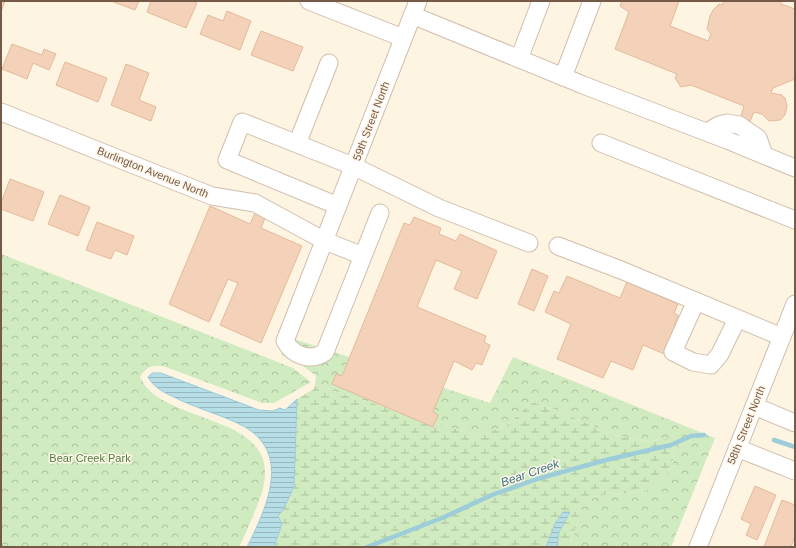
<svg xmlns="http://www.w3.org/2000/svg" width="796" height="548" font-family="Helvetica,sans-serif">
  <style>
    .forest { fill: url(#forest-crowns) }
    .wetland { fill: url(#wetland-marsh) }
    .water { fill: url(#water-rules); stroke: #9ccdd9 }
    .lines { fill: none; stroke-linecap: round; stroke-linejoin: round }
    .stream { stroke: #9ccdd9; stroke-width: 4.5 }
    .building { fill: #f3d2b9; stroke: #e6b999 }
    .minor-casing { stroke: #d1beac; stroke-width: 19 }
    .minor { stroke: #fff; stroke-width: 17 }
    .labels { text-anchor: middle; stroke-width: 3; stroke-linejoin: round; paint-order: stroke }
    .street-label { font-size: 11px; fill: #765a48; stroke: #fff7e9 }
    .park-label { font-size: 11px; fill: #4f7c3f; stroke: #fff7e9 }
    .water-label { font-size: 12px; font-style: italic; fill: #3e7583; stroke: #fff7e9 }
  </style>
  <defs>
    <pattern id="forest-crowns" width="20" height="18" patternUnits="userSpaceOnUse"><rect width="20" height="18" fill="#d0ebc0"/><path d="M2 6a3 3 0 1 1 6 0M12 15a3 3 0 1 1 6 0" fill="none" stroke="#adc19e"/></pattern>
    <pattern id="wetland-marsh" width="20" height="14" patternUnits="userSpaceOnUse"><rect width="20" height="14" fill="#d0ebc0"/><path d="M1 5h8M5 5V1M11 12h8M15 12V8" fill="none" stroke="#adc19e"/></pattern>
    <pattern id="water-rules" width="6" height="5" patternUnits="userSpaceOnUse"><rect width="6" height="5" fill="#b6dee7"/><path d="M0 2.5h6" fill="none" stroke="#99b7bd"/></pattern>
  </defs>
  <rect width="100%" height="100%" fill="#fdf4e2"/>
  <!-- forest -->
  <path class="forest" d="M 1,254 L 293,368 L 311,382 L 274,403 L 262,403 L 163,366 C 151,365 146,367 140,377 C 148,394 162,400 179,408 C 197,416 225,424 241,434 C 273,454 268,480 255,511 C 250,523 245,535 239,547 L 1,547 Z
    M 288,337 L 490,403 L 513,357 L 715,438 L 671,547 L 570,547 L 583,501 L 608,494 L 645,492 L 663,478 L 672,467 L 674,450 L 668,439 L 648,441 L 631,439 L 607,432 L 554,409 L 532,402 L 506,426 L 480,435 L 448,427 L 315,385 L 316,376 L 298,362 L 281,355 Z"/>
  <!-- wetland -->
  <path class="wetland" d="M 315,385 L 448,427 L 480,435 L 506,426 L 532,402 L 554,409 L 607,432 L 631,439 L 648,441 L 668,439 L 674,450 L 672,467 L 663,478 L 645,492 L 608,494 L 583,501 L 570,547 L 557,547 L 559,532 L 570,512 L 548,541 L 546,547 L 274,547 L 282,524 L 278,516 L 283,510 L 294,487 L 297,399 L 314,389 Z"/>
  <!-- water -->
  <path class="water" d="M 152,373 L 161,373 L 259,410 L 273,411 L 280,408 L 285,410 L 297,399 L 294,487 L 283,510 L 278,516 L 282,524 L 274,547 L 247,547 C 266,509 292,455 245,427 C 227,417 202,410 182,401 C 170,395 155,390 148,377 Z
    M 563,512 L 570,512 L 559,532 L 557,547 L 546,547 L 555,524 Z"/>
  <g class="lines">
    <!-- stream -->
    <path class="stream" d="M 774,440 L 795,447
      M 367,547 L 442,518 L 492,495 L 537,479 L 606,460 L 671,445 L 691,436 L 704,435"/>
  </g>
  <!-- building -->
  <path class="building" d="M 1,1 L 5,1 L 1,12 Z
    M 111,1 L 139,1 L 135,10 Z
    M 151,1 L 193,1 L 197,3 L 186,28 L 147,12 Z
    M 622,1 L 679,1 L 670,26 L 708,41 L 711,34 L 707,29 L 710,16 L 713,10 L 719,4 L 722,5 L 724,1 L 781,1 L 781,4 L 795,9 L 795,79 L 773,88 L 771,93 L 782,95 L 785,98 L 787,106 L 785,115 L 780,120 L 769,121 L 762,114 L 754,112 L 748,126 L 739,122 L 744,106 L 691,85 L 681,87 L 675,78 L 677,74 L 615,49 L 629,12 L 620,6 Z
    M 227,11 L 251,21 L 240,50 L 200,34 L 208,15 L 223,21 Z
    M 261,31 L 303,47 L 293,71 L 251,55 Z
    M 12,44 L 42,55 L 44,49 L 56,54 L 49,70 L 33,63 L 27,79 L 2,69 Z
    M 65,62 L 107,78 L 98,102 L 56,85 Z
    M 126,64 L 149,73 L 139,100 L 156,107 L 151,121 L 111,105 Z
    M 10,179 L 44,192 L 33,221 L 1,209 L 1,203 Z
    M 60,195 L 90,207 L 78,236 L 48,224 Z
    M 210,206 L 250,224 L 255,213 L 265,218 L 261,228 L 302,246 L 261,343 L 220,325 L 238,283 L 228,279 L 209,322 L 169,304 Z
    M 414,217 L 441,228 L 439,234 L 456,241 L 460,234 L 497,251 L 477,299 L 454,289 L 462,271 L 436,260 L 417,307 L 486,336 L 484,342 L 490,345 L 482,365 L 476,363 L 472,370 L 454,361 L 433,412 L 438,415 L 433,427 L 332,384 L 336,374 L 342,376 L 404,223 L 410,225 Z
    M 97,222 L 134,236 L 127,255 L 115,250 L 111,259 L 86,250 Z
    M 532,269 L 548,276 L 534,311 L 518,304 Z
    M 567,276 L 620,298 L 627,282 L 678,304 L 674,313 L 678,315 L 674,326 L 679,329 L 667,355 L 643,345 L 633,370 L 611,361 L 603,378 L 557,359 L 571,324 L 545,312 L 554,291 L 559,293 Z
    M 755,486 L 776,495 L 757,540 L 746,535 L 751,524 L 741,519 Z
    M 782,500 L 795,505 L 795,537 L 791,547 L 764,547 Z"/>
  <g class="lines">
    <!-- minor casing -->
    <g class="minor-casing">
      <path id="minor" d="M 309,1 L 403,38
        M 412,15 L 583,85 L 727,140 L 795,168
        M 519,59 L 541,1
        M 563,77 L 592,1
        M 1,112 L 212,196 L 255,203 L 325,241 L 363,256
        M 707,132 L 719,125 L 727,123 L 739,125 L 758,138 L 764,155
        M 601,143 L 795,220
        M 297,144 L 329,63
        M 338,206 L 227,160 L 242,122 L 353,166 L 439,208 L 529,243
        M 380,213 L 325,352 C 311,362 293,356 285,341 L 418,1
        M 558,246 L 621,270 L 782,337
        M 696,301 L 673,352 L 693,362 L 711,365 L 720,354 L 737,319
        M 754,406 L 795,423
        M 737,448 L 795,471
        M 698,547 L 795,304"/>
    </g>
    <!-- minor -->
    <use href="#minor" class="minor"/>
  </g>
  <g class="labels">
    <!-- street labels -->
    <g class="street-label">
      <text transform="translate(371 121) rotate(-69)" y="4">59th Street North</text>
      <text transform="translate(153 172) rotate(22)" y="4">Burlington Avenue North</text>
      <text transform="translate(746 425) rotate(-68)" y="4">58th Street North</text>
    </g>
    <!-- park labels -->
    <g class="park-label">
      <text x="90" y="462">Bear Creek Park</text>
    </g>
    <!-- water labels -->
    <g class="water-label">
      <text transform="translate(530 473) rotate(-19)" y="4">Bear Creek</text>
    </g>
  </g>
  <!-- border -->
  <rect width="796" height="548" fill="none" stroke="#765a48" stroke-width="4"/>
</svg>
